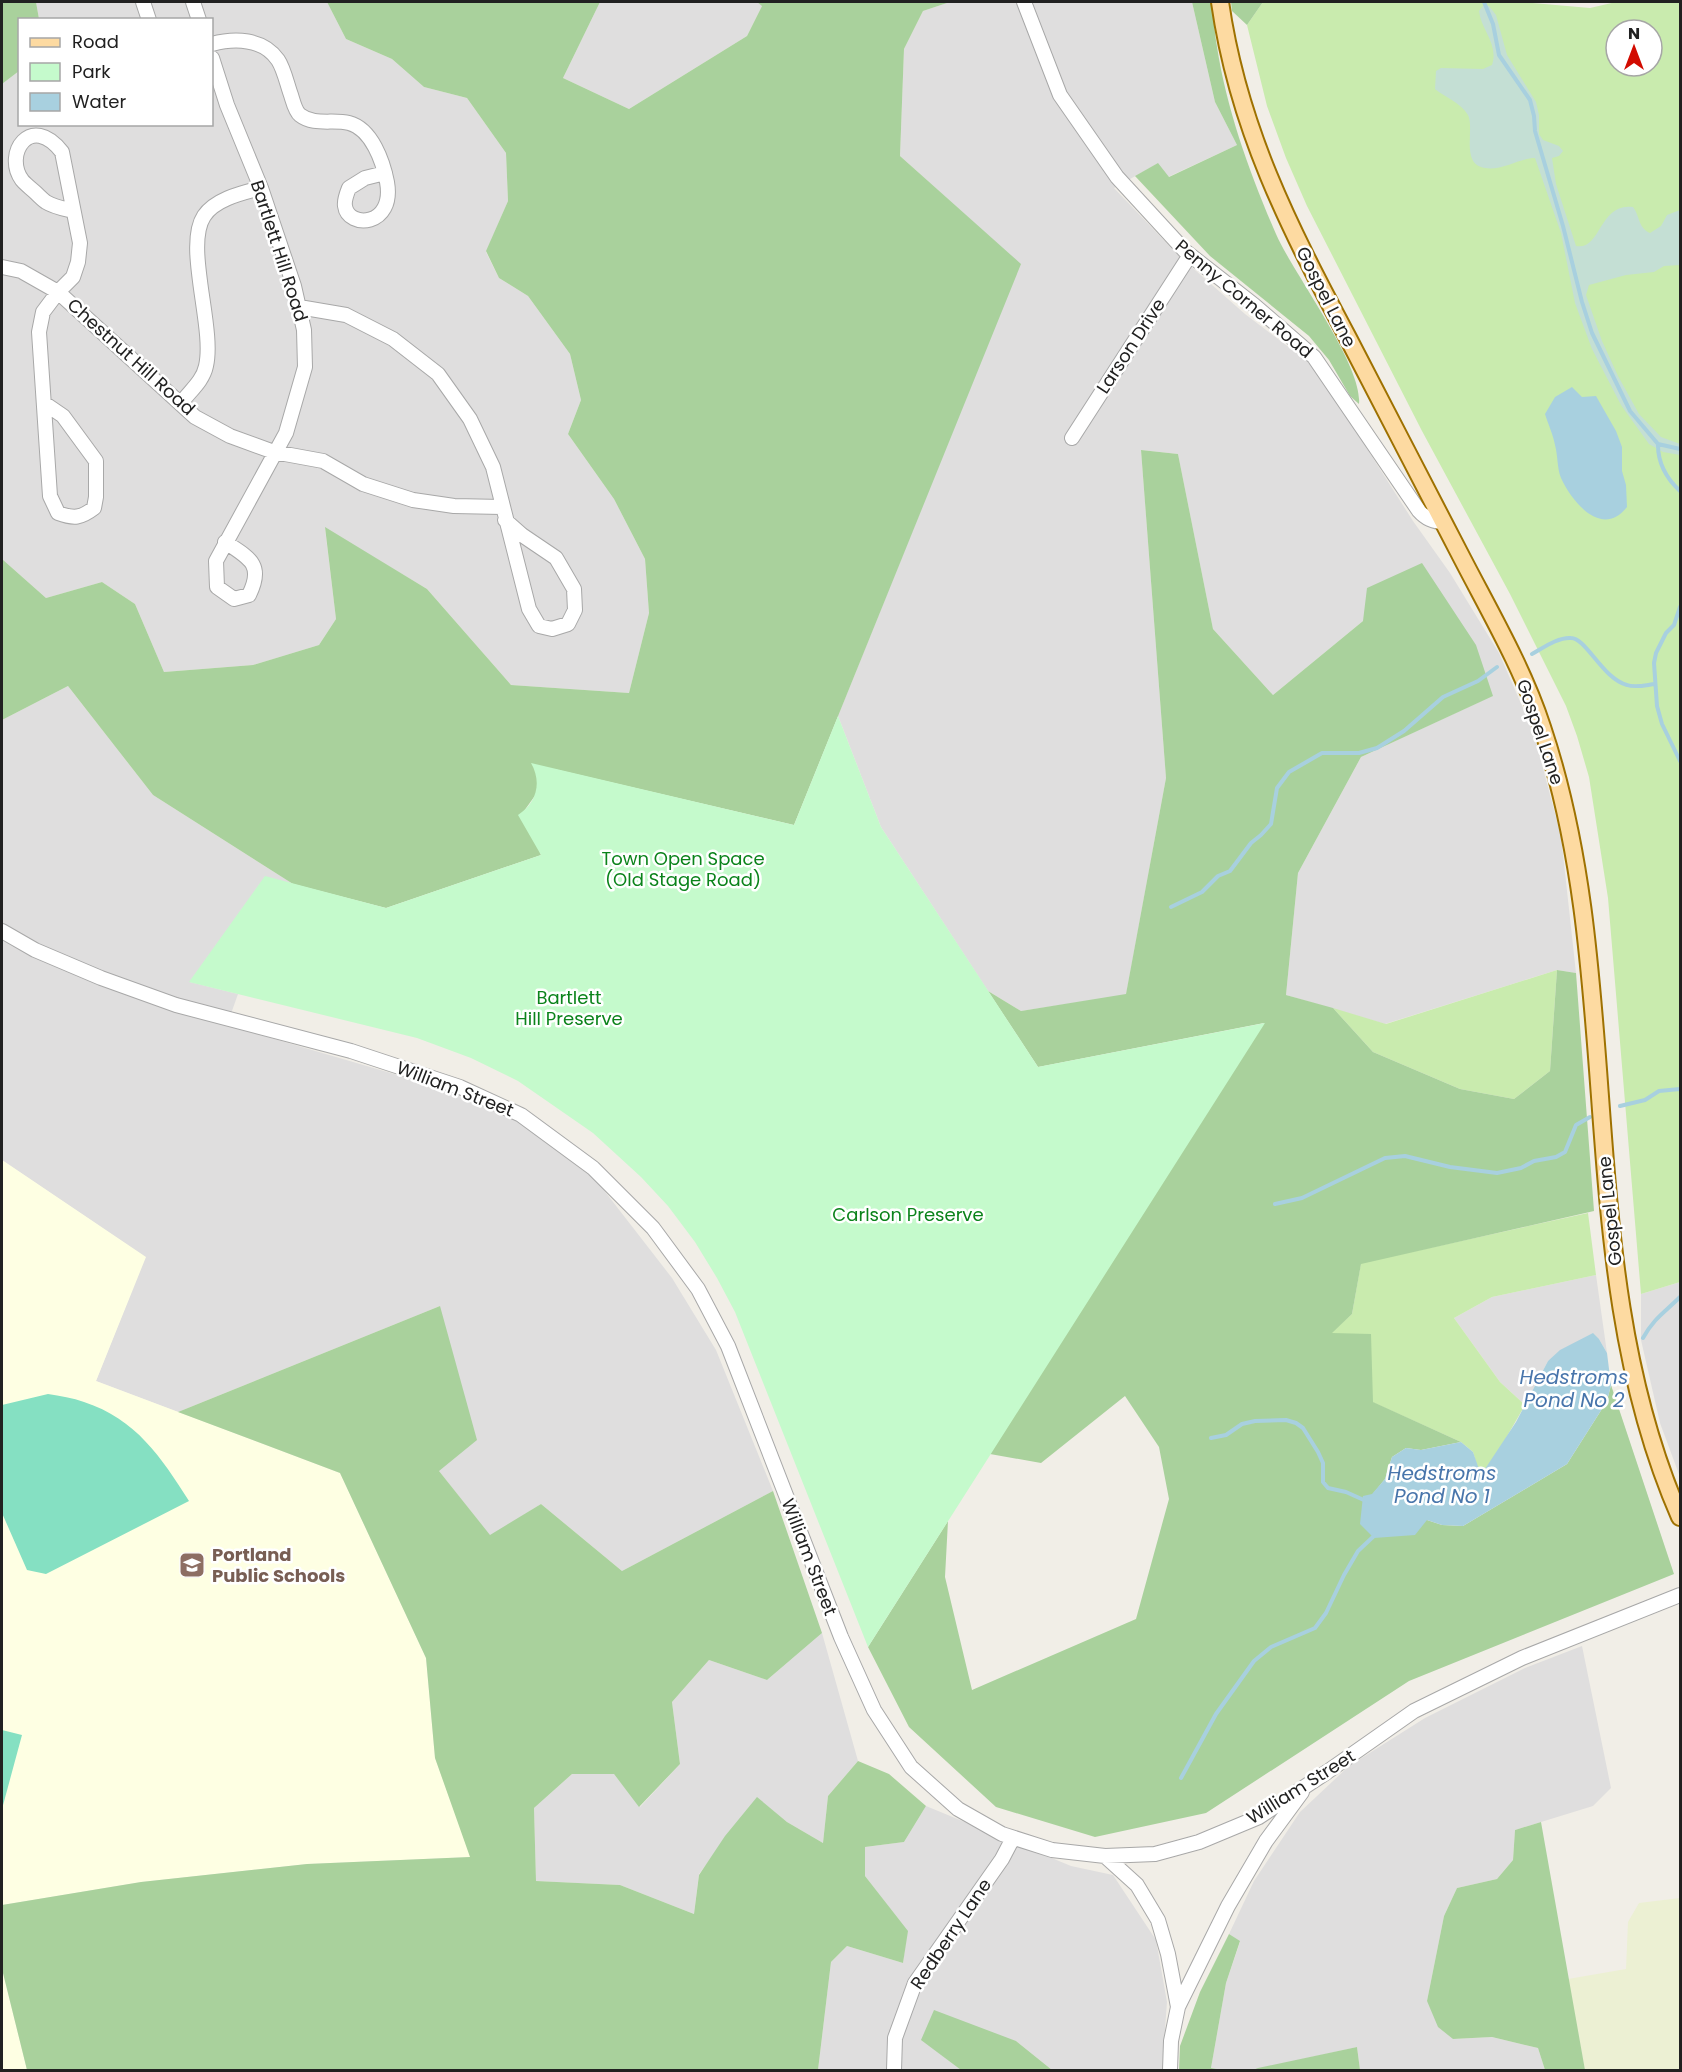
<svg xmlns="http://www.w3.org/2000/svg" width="1682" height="2072" font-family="Poppins,sans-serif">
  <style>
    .residential { fill: #dfdede }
    .education { fill: #feffe3 }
    .farmland { fill: #ecf0d3 }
    .grass { fill: #c9ebae; fill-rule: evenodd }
    .forest { fill: #a9d19c }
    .wetland { fill: #c4dfd4 }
    .park { fill: #c5facc }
    .pitch { fill: #85e0c2 }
    .water { fill: #a8d0df }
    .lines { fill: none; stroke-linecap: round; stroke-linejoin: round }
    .stream { stroke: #a8d0df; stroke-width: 4 }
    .minor-casing { stroke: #a8a8a8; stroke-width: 16 }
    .major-casing { stroke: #9e7100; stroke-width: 20 }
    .minor { stroke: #fff; stroke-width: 14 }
    .major { stroke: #fddaa1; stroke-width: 16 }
    .labels { text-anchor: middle; stroke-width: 5; stroke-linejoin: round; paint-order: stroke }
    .street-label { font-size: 18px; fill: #212121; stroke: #fff }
    .park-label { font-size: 18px; fill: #0b831b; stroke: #fff }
    .education-label { font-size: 18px; font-weight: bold; fill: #785e54; stroke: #fff; text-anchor: start }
    .water-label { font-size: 20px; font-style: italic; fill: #4875ab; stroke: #fff }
  </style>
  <rect width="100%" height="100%" fill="#f1eee7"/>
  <!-- residential -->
  <path class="residential" d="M 36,2 L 327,2 L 346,39 L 392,59 L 424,87 L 467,98 L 506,153 L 508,201 L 486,252 L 499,278 L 528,296 L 570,354 L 581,400 L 568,434 L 614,499 L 645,559 L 649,613 L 629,693 L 511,685 L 427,589 L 325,528 L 336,619 L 319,645 L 253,665 L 164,672 L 135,604 L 102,582 L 46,598 L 2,559 L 2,84 L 19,71 L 20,124 L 212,124 L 212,20 L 39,19 Z
    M 600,2 L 764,2 L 747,36 L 629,109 L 563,78 Z
    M 950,2 L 1192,2 L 1215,102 L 1237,145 L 1168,177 L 1157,164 L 1114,188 L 1178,255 L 1245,314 L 1315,367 L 1413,521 L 1450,573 L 1499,653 L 1533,731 L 1561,836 L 1576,973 L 1557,970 L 1385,1024 L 1286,995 L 1298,873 L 1361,757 L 1492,696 L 1363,621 L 1273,695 L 1213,629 L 1178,454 L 1141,450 L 1166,778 L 1126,995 L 1021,1011 L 988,991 L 881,827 L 838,716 L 1020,264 L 900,156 L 904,49 L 923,11 Z
    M 68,686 L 153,795 L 293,884 L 265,877 L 190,982 L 238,994 L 227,1025 L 459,1093 L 514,1119 L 596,1180 L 672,1278 L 716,1350 L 773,1491 L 622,1571 L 541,1504 L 490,1536 L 439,1471 L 440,1306 L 178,1412 L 96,1381 L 145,1257 L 2,1160 L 2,720 Z
    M 1596,1275 L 1607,1353 L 1599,1339 L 1548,1361 L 1525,1405 L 1500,1382 L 1454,1318 L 1492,1297 Z
    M 1680,1282 L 1680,1477 L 1660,1423 L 1641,1340 L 1641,1294 Z
    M 822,1633 L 858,1761 L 828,1796 L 823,1843 L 787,1822 L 757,1798 L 699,1874 L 694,1914 L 620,1885 L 536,1881 L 534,1808 L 572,1774 L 614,1774 L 640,1807 L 680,1764 L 672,1702 L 709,1660 L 767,1680 Z
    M 1582,1646 L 1611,1788 L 1593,1806 L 1515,1830 L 1513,1860 L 1497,1879 L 1457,1888 L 1444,1916 L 1427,2001 L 1453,2039 L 1492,2037 L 1538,2048 L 1545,2070 L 1360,2070 L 1357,2047 L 1253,2070 L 1222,2070 L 1211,2068 L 1226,1983 L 1240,1942 L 1229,1934 L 1254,1881 L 1300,1812 L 1349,1766 L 1425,1718 L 1525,1668 Z
    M 926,1806 L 1071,1866 L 1113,1875 L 1156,1940 L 1167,2002 L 1162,2070 L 1052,2070 L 1016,2041 L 922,2040 L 961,2070 L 818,2070 L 831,1962 L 847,1946 L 903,1963 L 907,1931 L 865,1876 L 865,1847 L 904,1842 Z"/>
  <!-- education -->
  <path class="education" d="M 2,1160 L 146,1257 L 96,1381 L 340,1473 L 426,1658 L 435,1758 L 471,1857 L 307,1864 L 141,1882 L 2,1905 Z
    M 2,1969 L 27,2070 L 2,2070 Z"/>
  <!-- farmland -->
  <path class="farmland" d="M 1680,1898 L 1680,2070 L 1585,2070 L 1568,1979 L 1626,1969 L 1628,1922 L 1639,1903 Z"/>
  <!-- grass -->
  <path class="grass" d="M 1263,2 L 1520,2 L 1590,8 L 1616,2 L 1680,2 L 1680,1282 L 1641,1294 L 1608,898 L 1589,777 L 1577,736 L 1566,706 L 1510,594 L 1422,431 L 1307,206 L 1286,158 L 1267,106 L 1247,25 ZM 1616,30 L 1652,30 L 1652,66 L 1616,66 Z
    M 1557,970 L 1550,1071 L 1514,1099 L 1460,1089 L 1373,1052 L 1333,1008 L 1386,1024 Z
    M 1588,1213 L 1596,1275 L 1492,1297 L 1454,1318 L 1500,1382 L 1525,1405 L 1498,1452 L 1480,1476 L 1473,1452 L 1461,1442 L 1372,1402 L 1331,1333 L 1352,1314 L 1361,1263 Z"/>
  <!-- forest -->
  <path class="forest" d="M 2,2 L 36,2 L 39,19 L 20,20 L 19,71 L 2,84 Z
    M 327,2 L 600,2 L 563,78 L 629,109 L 747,36 L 762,6 L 757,2 L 950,2 L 923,11 L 904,49 L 900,156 L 1021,264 L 794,825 L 554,769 L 524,811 L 541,855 L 386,908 L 293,884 L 153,795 L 68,686 L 2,720 L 2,559 L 46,598 L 102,582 L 135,604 L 164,672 L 253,665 L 319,645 L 336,619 L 325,527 L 427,589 L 511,685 L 629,693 L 649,613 L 645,559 L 614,499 L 568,434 L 581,400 L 570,354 L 528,296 L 499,278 L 486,251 L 508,201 L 506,153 L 467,98 L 424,87 L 392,59 L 346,39 Z
    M 1192,2 L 1213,2 C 1214,17 1214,32 1217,47 C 1227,111 1250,174 1276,234 C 1294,275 1363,365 1359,404 L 1350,396 L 1329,360 L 1309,336 L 1210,256 L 1135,176 L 1158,163 L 1169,177 L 1237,145 L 1215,102 Z
    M 1231,2 L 1263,2 L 1247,25 L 1232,11 Z
    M 1141,450 L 1178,454 L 1213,629 L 1273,695 L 1363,621 L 1367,588 L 1422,563 L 1476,645 L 1493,696 L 1361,757 L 1298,873 L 1286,995 L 1333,1008 L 1373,1052 L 1460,1089 L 1514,1099 L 1550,1071 L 1557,970 L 1576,973 L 1594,1211 L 1361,1264 L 1352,1314 L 1332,1333 L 1371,1334 L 1373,1402 L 1461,1442 L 1421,1450 L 1406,1448 L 1392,1457 L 1385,1479 L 1372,1495 L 1427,1520 L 1442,1525 L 1463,1526 L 1567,1464 L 1607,1401 L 1611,1385 L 1674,1574 L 1409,1681 L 1206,1813 L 1095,1837 L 996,1807 L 909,1727 L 868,1647 L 948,1521 L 945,1577 L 972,1690 L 1136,1619 L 1169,1499 L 1159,1447 L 1125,1396 L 1041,1463 L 990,1454 L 1264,1023 L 1038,1067 L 988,991 L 1021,1011 L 1126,994 L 1166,778 Z
    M 440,1306 L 477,1440 L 439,1471 L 490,1535 L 541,1504 L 622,1571 L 773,1491 L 822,1633 L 767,1680 L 709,1660 L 672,1702 L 680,1764 L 639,1807 L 614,1774 L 572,1774 L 534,1808 L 536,1881 L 620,1885 L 694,1914 L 699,1875 L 725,1836 L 757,1797 L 787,1822 L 823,1843 L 828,1796 L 858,1761 L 889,1774 L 926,1806 L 904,1842 L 865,1847 L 865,1876 L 908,1931 L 903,1963 L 847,1946 L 831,1962 L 818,2070 L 27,2070 L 2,1969 L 2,1905 L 141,1882 L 307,1864 L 470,1857 L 435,1758 L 426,1658 L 340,1473 L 178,1412 Z
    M 1541,1822 L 1585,2070 L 1545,2070 L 1538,2048 L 1492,2037 L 1453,2039 L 1438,2027 L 1427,2001 L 1444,1916 L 1457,1888 L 1497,1879 L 1513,1860 L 1515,1830 Z
    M 1229,1934 L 1240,1941 L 1226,1983 L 1211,2068 L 1222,2070 L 1179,2070 L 1180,2046 L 1200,1992 Z
    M 934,2010 L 1016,2041 L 1052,2070 L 961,2070 L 921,2040 Z
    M 1357,2047 L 1360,2070 L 1253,2070 L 1258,2068 Z"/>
  <!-- wetland -->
  <path class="wetland" d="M 1483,6 L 1489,6 L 1496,15 L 1507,55 L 1536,102 L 1539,115 L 1539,134 L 1543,140 L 1559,146 L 1563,151 L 1559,156 L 1552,158 L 1556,184 L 1576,246 C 1601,251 1599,202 1633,207 C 1640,216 1638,228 1650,233 L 1661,226 L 1667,215 L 1680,210 L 1680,265 L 1664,266 L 1654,272 L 1626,275 L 1589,285 L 1586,295 L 1602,341 L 1618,376 L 1639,414 L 1661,437 L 1680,444 L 1680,455 L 1663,452 L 1649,444 L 1621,405 L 1592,349 L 1575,303 L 1561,233 L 1535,158 C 1519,158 1502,171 1485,168 C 1460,164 1475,129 1468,115 C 1460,102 1446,98 1435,89 L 1436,71 L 1441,68 L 1483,69 L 1492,65 C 1499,44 1481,30 1479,11 Z"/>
  <!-- park -->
  <path class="park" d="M 838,716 L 881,827 L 1038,1067 L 1265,1023 L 868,1647 L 735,1312 L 717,1278 L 695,1242 L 668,1206 L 641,1177 L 593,1133 L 518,1081 L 471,1058 L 417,1038 L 189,982 L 265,876 L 386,908 L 541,855 L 518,815 C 537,803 542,782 531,763 L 794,825 Z"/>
  <!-- pitch -->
  <path class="pitch" d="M 48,1394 C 60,1396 73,1398 84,1402 C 136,1419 161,1457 189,1501 L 46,1574 L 27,1570 L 2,1513 L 2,1405 Z
    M 2,1730 L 22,1735 L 2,1809 Z"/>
  <!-- water -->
  <path class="water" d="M 1572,387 L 1582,397 L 1596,396 L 1616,431 L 1622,447 L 1622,471 L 1626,485 L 1627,507 C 1602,539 1572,502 1561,478 C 1557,468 1558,456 1555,445 C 1553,434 1548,424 1545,414 L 1555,397 Z
    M 1593,1333 L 1599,1339 L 1607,1353 L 1611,1385 L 1607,1401 L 1567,1464 L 1463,1526 L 1442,1525 L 1427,1520 L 1415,1535 L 1374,1538 L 1360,1524 L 1363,1496 L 1372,1494 L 1385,1479 L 1392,1457 L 1406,1448 L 1421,1450 L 1461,1442 L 1473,1452 L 1481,1475 L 1516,1422 L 1548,1361 L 1560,1350 Z"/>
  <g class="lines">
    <!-- stream -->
    <path class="stream" d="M 1484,2 L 1493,24 L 1499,55 L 1530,100 L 1534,116 L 1535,131 L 1563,226 L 1582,302 L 1592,333 L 1630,411 L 1658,444 L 1680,449
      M 1658,445 C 1658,464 1666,478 1680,491
      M 1680,607 L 1674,625 L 1666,633 L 1656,653 L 1654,663 L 1657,706 L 1662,724 L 1680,761
      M 1532,654 C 1543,648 1558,637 1571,638 C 1586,638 1603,679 1627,685 C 1635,688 1646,685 1655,684
      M 1171,907 L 1202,892 L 1218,876 L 1230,871 L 1251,843 L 1261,835 L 1271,824 L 1277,788 L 1289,772 L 1322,753 L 1359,753 L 1377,748 L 1404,731 L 1443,697 L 1478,681 L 1497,667
      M 1620,1106 L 1645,1100 L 1659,1091 L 1680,1089
      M 1275,1204 L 1302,1198 L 1385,1158 L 1405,1156 L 1450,1167 L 1497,1173 L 1521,1168 L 1534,1161 L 1556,1157 L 1565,1152 L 1576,1125 L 1590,1117
      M 1643,1338 C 1654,1318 1665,1312 1680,1297
      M 1211,1438 L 1226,1435 L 1242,1424 L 1255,1421 L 1286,1420 L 1296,1423 L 1303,1428 L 1318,1452 L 1323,1463 L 1323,1482 L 1328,1488 L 1346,1492 L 1366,1501
      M 1181,1778 L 1216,1714 L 1254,1661 L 1271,1647 L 1315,1628 L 1326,1613 L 1344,1575 L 1358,1551 L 1375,1535"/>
    <!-- minor casing -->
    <g class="minor-casing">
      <path id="minor" d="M 143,2 L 149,20
        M 193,2 L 199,20
        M 1024,2 L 1060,95 L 1117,177 L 1185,251 L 1254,305 L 1314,357 L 1419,511 C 1426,519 1433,522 1443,522
        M 212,44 C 234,38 263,38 278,60 C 284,69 287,84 291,95 C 293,101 295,111 300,115 C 314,126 333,119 349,123 C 372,129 383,162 387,182 C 395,227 348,229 345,206 C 344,200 347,193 349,188 L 365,178 L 385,173
        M 212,58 L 227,105 L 261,188 L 294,286 L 304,330 L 305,367 L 286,433 L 216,561 L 217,587 L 234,599 L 249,595 C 264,565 250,558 225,542
        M 2,267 L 21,271 L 58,292 L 195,417 L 230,436 L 274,452 L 323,461 L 363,484 L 413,500 L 454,506 L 502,507
        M 299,307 L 346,315 L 393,339 L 438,374 L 470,419 L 493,467 L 529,609 L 539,626 L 552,629 L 568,624 L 575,610 L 574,589 L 556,558 L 522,535 L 505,520
        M 44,403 L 63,416 L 96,461 L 96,497 L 94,508 C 81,518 74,519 58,513 L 50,496 L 39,332 L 43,312 L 58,292 L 73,277 L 78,262 L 80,243 L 62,152 C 31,112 3,154 22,180 C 26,185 32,189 36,193 C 39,196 43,200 46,202 C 54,207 65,209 73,211
        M 181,403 C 190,391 203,381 206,366 C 215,328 184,246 204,216 C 215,199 242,193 261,188
        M 1072,438 L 1190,255
        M 2,931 L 35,950 L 101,978 L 176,1005 L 351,1051 L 460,1087 L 521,1115 L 593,1168 L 653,1228 L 698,1289 L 728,1346 L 841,1637 L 874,1710 L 911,1767 L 958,1809 L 1002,1834 L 1052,1850 L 1105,1856 L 1155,1854 L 1199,1842 L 1259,1817 L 1327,1772 L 1414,1711 L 1522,1658 L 1680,1595
        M 1105,1856 L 1137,1885 L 1158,1920 L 1168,1954 L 1178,2007 L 1171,2041 L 1170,2070
        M 1178,2007 L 1228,1906 L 1266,1841 L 1302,1792
        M 894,2070 L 895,2038 L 915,1983 L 1002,1859 L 1013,1838"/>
    </g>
    <!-- major casing -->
    <g class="major-casing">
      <path id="major" d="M 1220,2 C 1238,128 1289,227 1348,338 C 1386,412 1425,486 1463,560 C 1491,614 1523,669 1542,727 C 1628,983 1570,1266 1680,1517"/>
    </g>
    <!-- minor -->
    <use href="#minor" class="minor"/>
    <!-- major -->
    <use href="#major" class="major"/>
  </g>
  <!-- icons -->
  <defs>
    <g id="school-square" transform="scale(1.35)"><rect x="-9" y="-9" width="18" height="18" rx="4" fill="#8d6e63" stroke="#fff"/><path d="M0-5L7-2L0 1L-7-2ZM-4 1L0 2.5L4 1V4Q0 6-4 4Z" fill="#fff"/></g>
  </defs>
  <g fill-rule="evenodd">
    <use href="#school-square" x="192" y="1565"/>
  </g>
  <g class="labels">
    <!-- street labels -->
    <g class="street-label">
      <text transform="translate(279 251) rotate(72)" y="6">Bartlett Hill Road</text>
      <text transform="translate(1326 297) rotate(63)" y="6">Gospel Lane</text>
      <text transform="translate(1244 299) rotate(40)" y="6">Penny Corner Road</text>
      <text transform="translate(1131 346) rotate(-57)" y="6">Larson Drive</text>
      <text transform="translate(131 357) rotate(42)" y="6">Chestnut Hill Road</text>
      <text transform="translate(1540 732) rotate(71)" y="6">Gospel Lane</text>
      <text transform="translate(455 1089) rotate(21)" y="6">William Street</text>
      <text transform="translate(1610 1211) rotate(-96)" y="6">Gospel Lane</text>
      <text transform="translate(809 1557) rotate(69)" y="6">William Street</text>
      <text transform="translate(1301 1787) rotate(-32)" y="6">William Street</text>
      <text transform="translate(951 1934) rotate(-56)" y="6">Redberry Lane</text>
    </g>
    <!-- park labels -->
    <g class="park-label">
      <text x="683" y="865">Town Open Space<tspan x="683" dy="21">(Old Stage Road)</tspan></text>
      <text x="569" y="1004">Bartlett<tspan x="569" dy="21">Hill Preserve</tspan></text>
      <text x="908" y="1221">Carlson Preserve</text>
    </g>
    <!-- education labels -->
    <g class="education-label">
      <text x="212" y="1561">Portland<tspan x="212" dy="21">Public Schools</tspan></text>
    </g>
    <!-- water labels -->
    <g class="water-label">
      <text x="1574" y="1384">Hedstroms<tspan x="1574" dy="23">Pond No 2</tspan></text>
      <text x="1442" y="1480">Hedstroms<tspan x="1442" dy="23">Pond No 1</tspan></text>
    </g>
  </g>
  <!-- border -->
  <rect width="1682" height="2072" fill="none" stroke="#212121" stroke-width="6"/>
  <!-- legend -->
  <rect x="18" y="18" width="195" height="108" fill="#ffffff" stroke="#a6a6a6" stroke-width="1.5"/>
  <rect x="30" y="38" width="30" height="9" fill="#fddaa1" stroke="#a6a6a6" stroke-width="1.5"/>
  <text x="72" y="48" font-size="18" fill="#212121">Road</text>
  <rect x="30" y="63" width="30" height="18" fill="#c5facc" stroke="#a6a6a6" stroke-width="1.5"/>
  <text x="72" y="78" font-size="18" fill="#212121">Park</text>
  <rect x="30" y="93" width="30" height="18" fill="#a8d0df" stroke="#a6a6a6" stroke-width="1.5"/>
  <text x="72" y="108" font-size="18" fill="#212121">Water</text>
  <!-- north arrow -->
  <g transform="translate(1634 48)"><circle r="28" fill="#ffffff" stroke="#a6a6a6" stroke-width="1.5"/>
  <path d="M0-4.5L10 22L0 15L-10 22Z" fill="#d20b00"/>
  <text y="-9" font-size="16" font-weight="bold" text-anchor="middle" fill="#212121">N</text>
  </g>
</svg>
